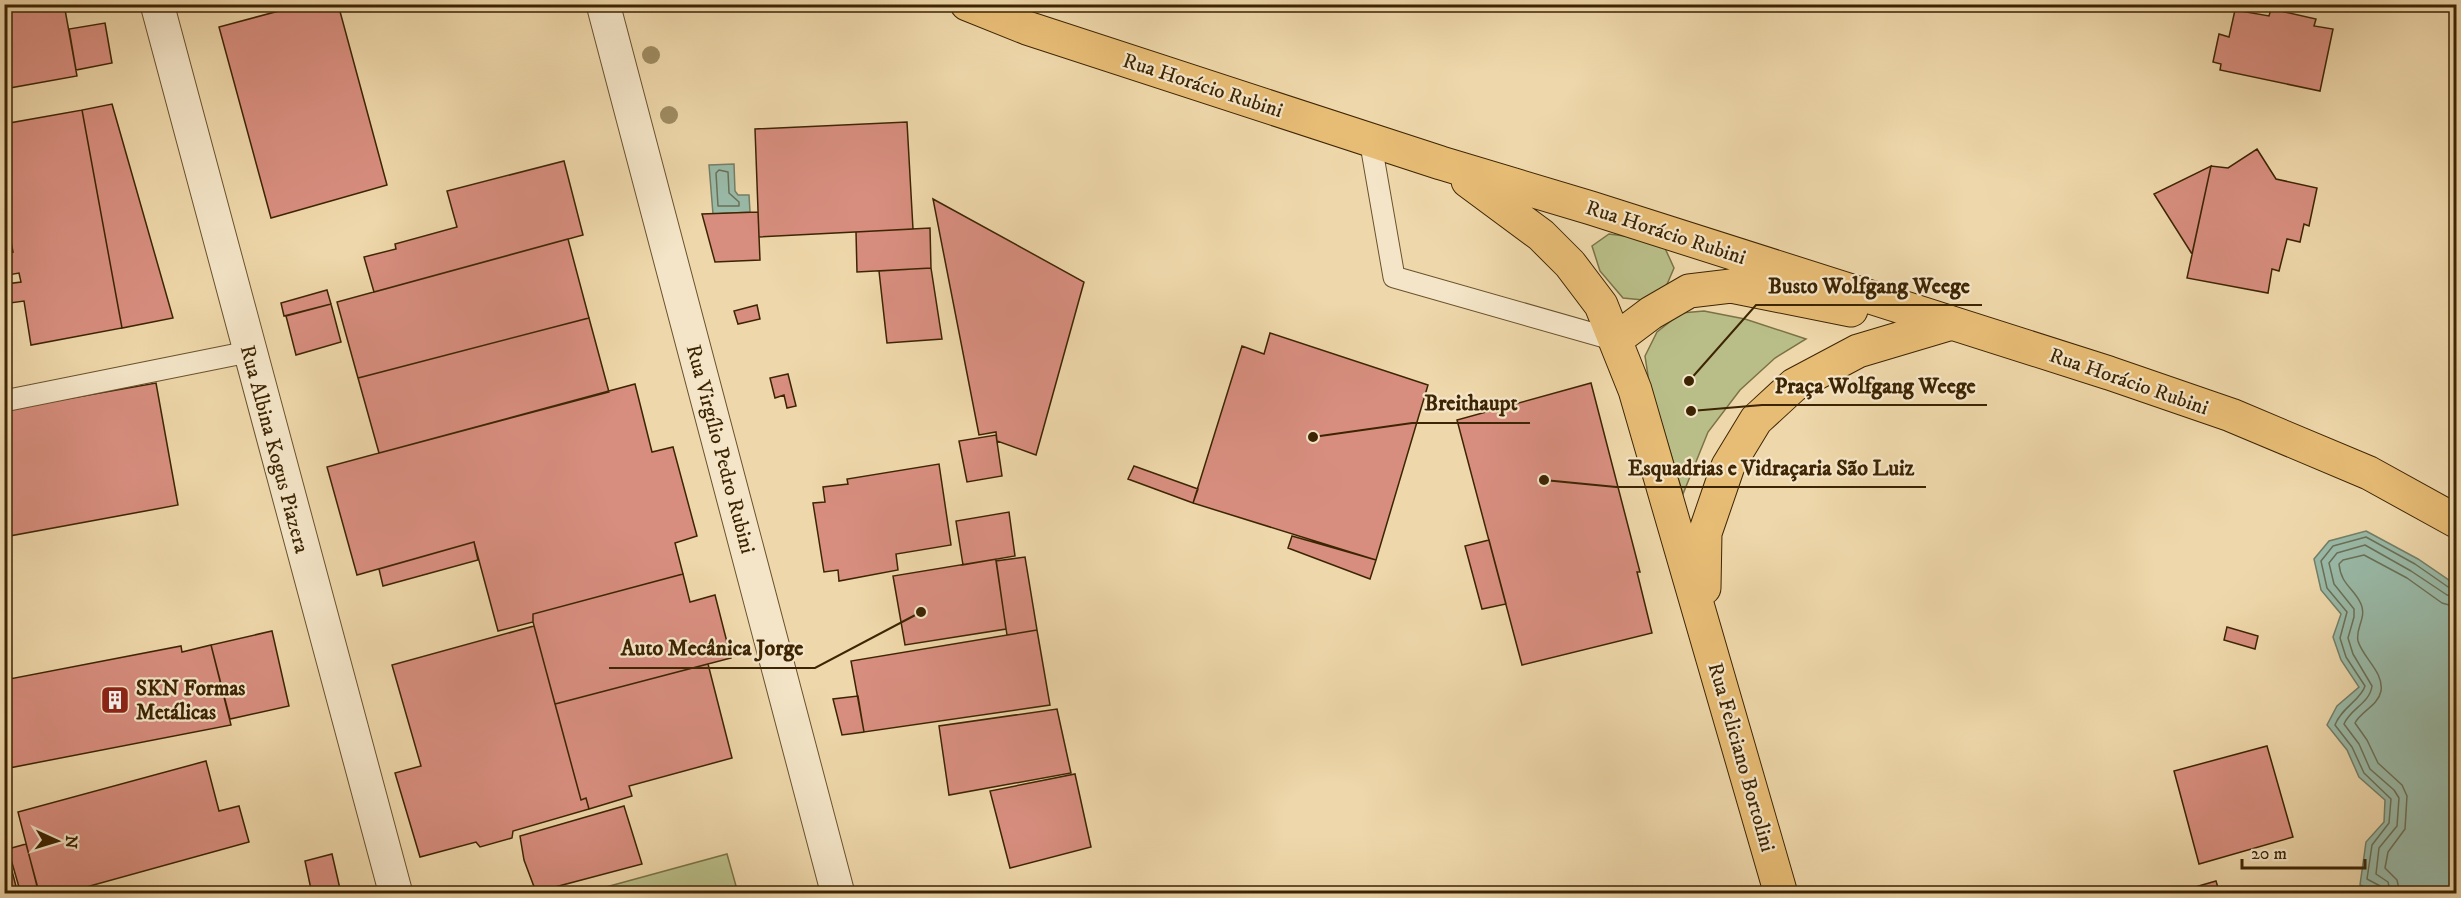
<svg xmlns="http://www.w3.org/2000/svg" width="2461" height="898" font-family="'IM FELL DW Pica',serif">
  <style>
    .green { fill: #b9be88; stroke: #7b7246; stroke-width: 1.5 }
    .water { fill: #99baa8; stroke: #747e66; stroke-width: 1.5 }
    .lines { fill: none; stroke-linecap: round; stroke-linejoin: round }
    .shore { stroke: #6b7056; stroke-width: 1.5 }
    .building { fill: #d88e7f; stroke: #3d2503; stroke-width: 1.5 }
    .service-casing { stroke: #69522d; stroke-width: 23 }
    .minor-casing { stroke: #69522d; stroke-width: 35 }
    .primary-casing { stroke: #3d2503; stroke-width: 35 }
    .service { stroke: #f4e5c8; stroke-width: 21 }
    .minor { stroke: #f4e5c8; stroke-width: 33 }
    .primary { stroke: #e7bc75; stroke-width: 33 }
    .tree { fill: #9e8a60 }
    .labels { text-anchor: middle; stroke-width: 4.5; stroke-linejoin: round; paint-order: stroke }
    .street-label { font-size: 21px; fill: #3d2503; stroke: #f4e5c8 }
    .poi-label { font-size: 21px; font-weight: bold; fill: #3d2503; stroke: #f4e5c8; text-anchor: start }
    .leader { fill: none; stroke: #3d2503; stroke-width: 2 }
    .callout-dot { fill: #3d2503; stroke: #f4e5c8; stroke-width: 2 }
    .callout-label { font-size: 22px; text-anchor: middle; font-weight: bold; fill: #3d2503; stroke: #f4e5c8; stroke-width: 4.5; stroke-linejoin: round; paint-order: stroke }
  </style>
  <rect width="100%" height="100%" fill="#eed7aa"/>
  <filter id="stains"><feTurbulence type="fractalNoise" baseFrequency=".00333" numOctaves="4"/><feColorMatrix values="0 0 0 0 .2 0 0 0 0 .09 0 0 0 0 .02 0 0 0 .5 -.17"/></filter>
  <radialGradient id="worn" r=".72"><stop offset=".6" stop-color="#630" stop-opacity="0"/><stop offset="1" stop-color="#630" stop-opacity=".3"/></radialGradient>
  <!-- green -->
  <path class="green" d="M 1609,234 L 1640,238 L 1664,246 L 1674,268 L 1665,289 L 1643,300 L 1623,298 L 1600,271 L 1592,246 Z
    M 1704,311 L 1745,319 L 1806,339 L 1775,358 L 1740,390 L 1708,432 L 1683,494 L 1649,382 L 1645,356 L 1657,332 L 1681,313 Z
    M 727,854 L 738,893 L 584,893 Z"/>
  <!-- water -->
  <path class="water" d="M 734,164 L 735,191 L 738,195 L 749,195 L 750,212 L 713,214 L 709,165 Z
    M 2366,531 L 2418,559 L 2456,585 L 2456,889 L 2447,893 L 2385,894 L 2360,885 L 2366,842 L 2384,822 L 2385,800 L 2359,777 L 2347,750 L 2327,725 L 2337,706 L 2359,687 L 2341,660 L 2333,637 L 2341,614 L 2321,590 L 2314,559 L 2329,541 Z"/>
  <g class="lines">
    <!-- shore -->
    <path class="shore" d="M 719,170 L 728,172 L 729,193 L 739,202 L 739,206 L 718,206 L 716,173 Z
      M 2384,894 L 2382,887 L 2367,879 L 2372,845 L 2389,823 L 2391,799 L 2364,773 L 2352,747 L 2335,725 C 2341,708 2361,700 2365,686 L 2346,657 L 2340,638 L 2347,612 L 2327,588 L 2321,561 L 2333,546 L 2366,537 L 2415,564 L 2451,589 L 2456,590
      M 2391,894 L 2388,882 L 2376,874 L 2379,848 L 2397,826 L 2399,798 L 2394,790 L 2370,769 L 2359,744 L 2344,724 C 2350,709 2370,703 2372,686 L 2353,654 L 2348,638 L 2354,617 L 2354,609 L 2334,584 L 2329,563 L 2337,553 L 2365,545 L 2411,571 L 2447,595 L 2456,597
      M 2400,894 L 2397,880 L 2385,868 L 2388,852 L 2405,829 L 2407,796 L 2402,785 L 2378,763 L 2367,740 L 2355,723 C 2361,711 2378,706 2381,691 C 2384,672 2363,658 2358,641 C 2355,628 2367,618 2361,604 C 2354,588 2341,585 2339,564 L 2343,560 L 2364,555 L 2407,578 L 2442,603 L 2456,607"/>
  </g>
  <!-- building -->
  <path class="building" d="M 25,4 L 64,4 L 77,76 L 4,89 L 4,8 Z
    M 305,4 L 338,4 L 387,185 L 271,218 L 219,27 Z
    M 2271,9 L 2316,19 L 2314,26 L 2333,29 L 2320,91 L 2220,70 L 2221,64 L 2213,62 L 2219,34 L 2229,37 L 2235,10 L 2269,16 Z
    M 105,23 L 112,63 L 76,70 L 69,29 Z
    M 112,104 L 173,318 L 122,328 L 82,110 Z
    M 82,110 L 122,328 L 31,345 L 24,301 L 10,303 L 6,284 L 21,282 L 19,273 L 8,275 L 4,257 L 4,253 L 13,252 L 4,206 L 4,124 Z
    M 907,122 L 913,229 L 759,237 L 755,129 Z
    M 2257,149 L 2276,179 L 2317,188 L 2309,226 L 2304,224 L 2300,242 L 2287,239 L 2279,271 L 2272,269 L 2268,293 L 2187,278 L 2211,166 L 2228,168 Z
    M 564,161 L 583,235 L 374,292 L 364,257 L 396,249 L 395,244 L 457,227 L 447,191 Z
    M 2211,166 L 2192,254 L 2154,194 Z
    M 933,199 L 1084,282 L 1036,455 L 997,441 L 996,432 L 979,435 Z
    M 758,212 L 760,260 L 715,262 L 702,214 Z
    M 930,228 L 931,268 L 857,272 L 856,232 Z
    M 568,239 L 589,318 L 358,378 L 337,302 Z
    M 931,268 L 942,339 L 887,343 L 879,271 Z
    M 327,290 L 331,304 L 284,316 L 281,303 Z
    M 331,304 L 341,342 L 296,355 L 286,316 Z
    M 757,305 L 760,319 L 738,324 L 734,311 Z
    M 589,318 L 609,392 L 379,453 L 358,378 Z
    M 1270,333 L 1428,385 L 1376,560 L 1193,503 L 1242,346 L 1264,354 Z
    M 788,374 L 796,406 L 787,408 L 784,395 L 775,398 L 770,378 Z
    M 156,383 L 178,505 L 4,537 L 4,410 Z
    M 1591,383 L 1640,572 L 1637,572 L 1652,633 L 1522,665 L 1457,420 Z
    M 635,384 L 652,452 L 673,447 L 697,536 L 675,543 L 683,574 L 533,614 L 533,622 L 498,631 L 474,542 L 357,575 L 327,467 Z
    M 996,435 L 1002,476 L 967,482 L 959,441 Z
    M 939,464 L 951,545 L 896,554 L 898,570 L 839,581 L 838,570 L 824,572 L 813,503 L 825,502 L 823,487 L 848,484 L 847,479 Z
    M 1134,466 L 1198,489 L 1193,503 L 1128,479 Z
    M 1009,512 L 1015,556 L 963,565 L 956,521 Z
    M 1292,536 L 1376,560 L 1370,579 L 1288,548 Z
    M 1489,540 L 1506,604 L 1482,609 L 1465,546 Z
    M 474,542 L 478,560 L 383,586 L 379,569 Z
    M 1025,557 L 1037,630 L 1007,635 L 996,561 Z
    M 996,559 L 1006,629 L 905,645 L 893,576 Z
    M 683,574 L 690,602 L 715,595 L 731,658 L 555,704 L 533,622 L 533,614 Z
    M 534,626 L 581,800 L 586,798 L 589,809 L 513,831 L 512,838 L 480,847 L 476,842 L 420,857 L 395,773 L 421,766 L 392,665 Z
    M 2227,627 L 2258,636 L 2255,649 L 2224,640 Z
    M 1037,630 L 1050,705 L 864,732 L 851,661 Z
    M 272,631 L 289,706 L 230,719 L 211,645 Z
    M 211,645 L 231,725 L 4,769 L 4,680 L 181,646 L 182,652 Z
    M 708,664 L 732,758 L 629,786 L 632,796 L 589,809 L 586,798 L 581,800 L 555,704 Z
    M 858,696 L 864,732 L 842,735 L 833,699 Z
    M 1057,709 L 1071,773 L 949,795 L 939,726 Z
    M 2267,746 L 2293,837 L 2199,864 L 2174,771 Z
    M 206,761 L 219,811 L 239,806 L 249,842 L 61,894 L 39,894 L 18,812 Z
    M 1075,774 L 1091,847 L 1010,868 L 990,791 Z
    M 624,806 L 642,864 L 536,892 L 524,860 L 520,836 Z
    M 5,844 L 18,894 L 4,894 Z
    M 26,844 L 39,892 L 35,894 L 21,894 L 8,849 Z
    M 332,854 L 341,893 L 312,894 L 305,861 Z
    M 2216,881 L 2220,894 L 2171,894 Z"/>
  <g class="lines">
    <!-- service casing -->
    <g class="service-casing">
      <path id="service" d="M 1370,139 L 1394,277 L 1615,340
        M 4,401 L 248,352"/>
    </g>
    <!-- minor casing -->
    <g class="minor-casing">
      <path id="minor" d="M 157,4 L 396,894
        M 603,4 L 838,894"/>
    </g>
    <!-- primary casing -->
    <g class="primary-casing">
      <path id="primary" d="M 967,4 L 1027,28 L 1441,163 L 1591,208 L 2109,373 L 2231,415 L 2369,473 L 2456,521
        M 1468,181 L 1541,235 L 1570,264 L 1601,305 L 1635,390 L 1781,894
        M 1615,340 L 1651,313 L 1689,291 L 1731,286 L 1851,310
        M 1704,588 L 1705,533 L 1728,466 L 1756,420 L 1794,385 L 1858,351 L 1952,323"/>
    </g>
    <!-- service -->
    <use href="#service" class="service"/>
    <!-- minor -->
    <use href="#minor" class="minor"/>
    <!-- primary -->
    <use href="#primary" class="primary"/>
  </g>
  <!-- trees -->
  <g class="tree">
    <circle cx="651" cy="55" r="9"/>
    <circle cx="669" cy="115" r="9"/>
  </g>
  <!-- icons -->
  <defs>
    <g id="building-square" transform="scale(1.5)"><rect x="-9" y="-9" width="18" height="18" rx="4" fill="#8f2418" stroke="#f4e5c8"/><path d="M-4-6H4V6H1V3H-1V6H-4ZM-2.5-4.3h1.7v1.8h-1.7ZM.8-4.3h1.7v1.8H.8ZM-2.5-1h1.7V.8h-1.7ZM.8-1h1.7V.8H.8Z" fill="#fff"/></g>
  </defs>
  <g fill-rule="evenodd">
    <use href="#building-square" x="115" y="700"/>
  </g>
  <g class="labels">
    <!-- street labels -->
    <g class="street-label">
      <text transform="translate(1203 85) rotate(18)" y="7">Rua Horácio Rubini</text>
      <text transform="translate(1666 232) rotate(18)" y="7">Rua Horácio Rubini</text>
      <text transform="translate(2129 381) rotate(19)" y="7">Rua Horácio Rubini</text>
      <text transform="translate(275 449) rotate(75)" y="7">Rua Albina Kogus Piazera</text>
      <text transform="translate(721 449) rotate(75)" y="7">Rua Virgílio Pedro Rubini</text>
      <text transform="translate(1742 757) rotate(74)" y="7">Rua Feliciano Bortolini</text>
    </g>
    <!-- poi labels -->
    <g class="poi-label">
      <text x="136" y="695">SKN Formas<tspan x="136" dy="24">Metálicas</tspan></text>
    </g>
  </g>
  <!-- callouts -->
  <path class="leader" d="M1689 381L1756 305H1982M1691 411L1762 405H1987M1313 437L1412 423H1530M1544 480L1616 487H1926M921 612L815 668H609"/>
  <g class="callout-dot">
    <circle cx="1689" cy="381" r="6"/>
    <circle cx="1691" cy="411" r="6"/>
    <circle cx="1313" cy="437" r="6"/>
    <circle cx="1544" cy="480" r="6"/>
    <circle cx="921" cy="612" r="6"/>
  </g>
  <g class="callout-label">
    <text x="1869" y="293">Busto Wolfgang Weege</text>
    <text x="1875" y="393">Praça Wolfgang Weege</text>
    <text x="1471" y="410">Breithaupt</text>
    <text x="1771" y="475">Esquadrias e Vidraçaria São Luiz</text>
    <text x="712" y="655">Auto Mecânica Jorge</text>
  </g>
  <!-- margin -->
  <rect width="2461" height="898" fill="none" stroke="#eed7aa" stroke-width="24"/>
  <rect x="6" y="6" width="2449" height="886" fill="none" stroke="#3d2503" stroke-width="3"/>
  <rect x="12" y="12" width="2437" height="874" fill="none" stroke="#3d2503" stroke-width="1.5"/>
  <!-- north arrow -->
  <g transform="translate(57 841) rotate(94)" stroke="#f4e5c8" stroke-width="4.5" paint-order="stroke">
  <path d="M0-4.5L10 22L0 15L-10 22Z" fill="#3d2503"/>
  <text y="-9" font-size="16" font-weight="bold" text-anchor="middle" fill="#3d2503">N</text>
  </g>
  <!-- scale -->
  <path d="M2242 859v9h123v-9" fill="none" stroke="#3d2503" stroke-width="3"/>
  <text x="2251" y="859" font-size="18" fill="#3d2503" stroke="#f4e5c8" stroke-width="4.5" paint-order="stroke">20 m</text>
  <rect width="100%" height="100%" filter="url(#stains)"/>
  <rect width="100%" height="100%" fill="url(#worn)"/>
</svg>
